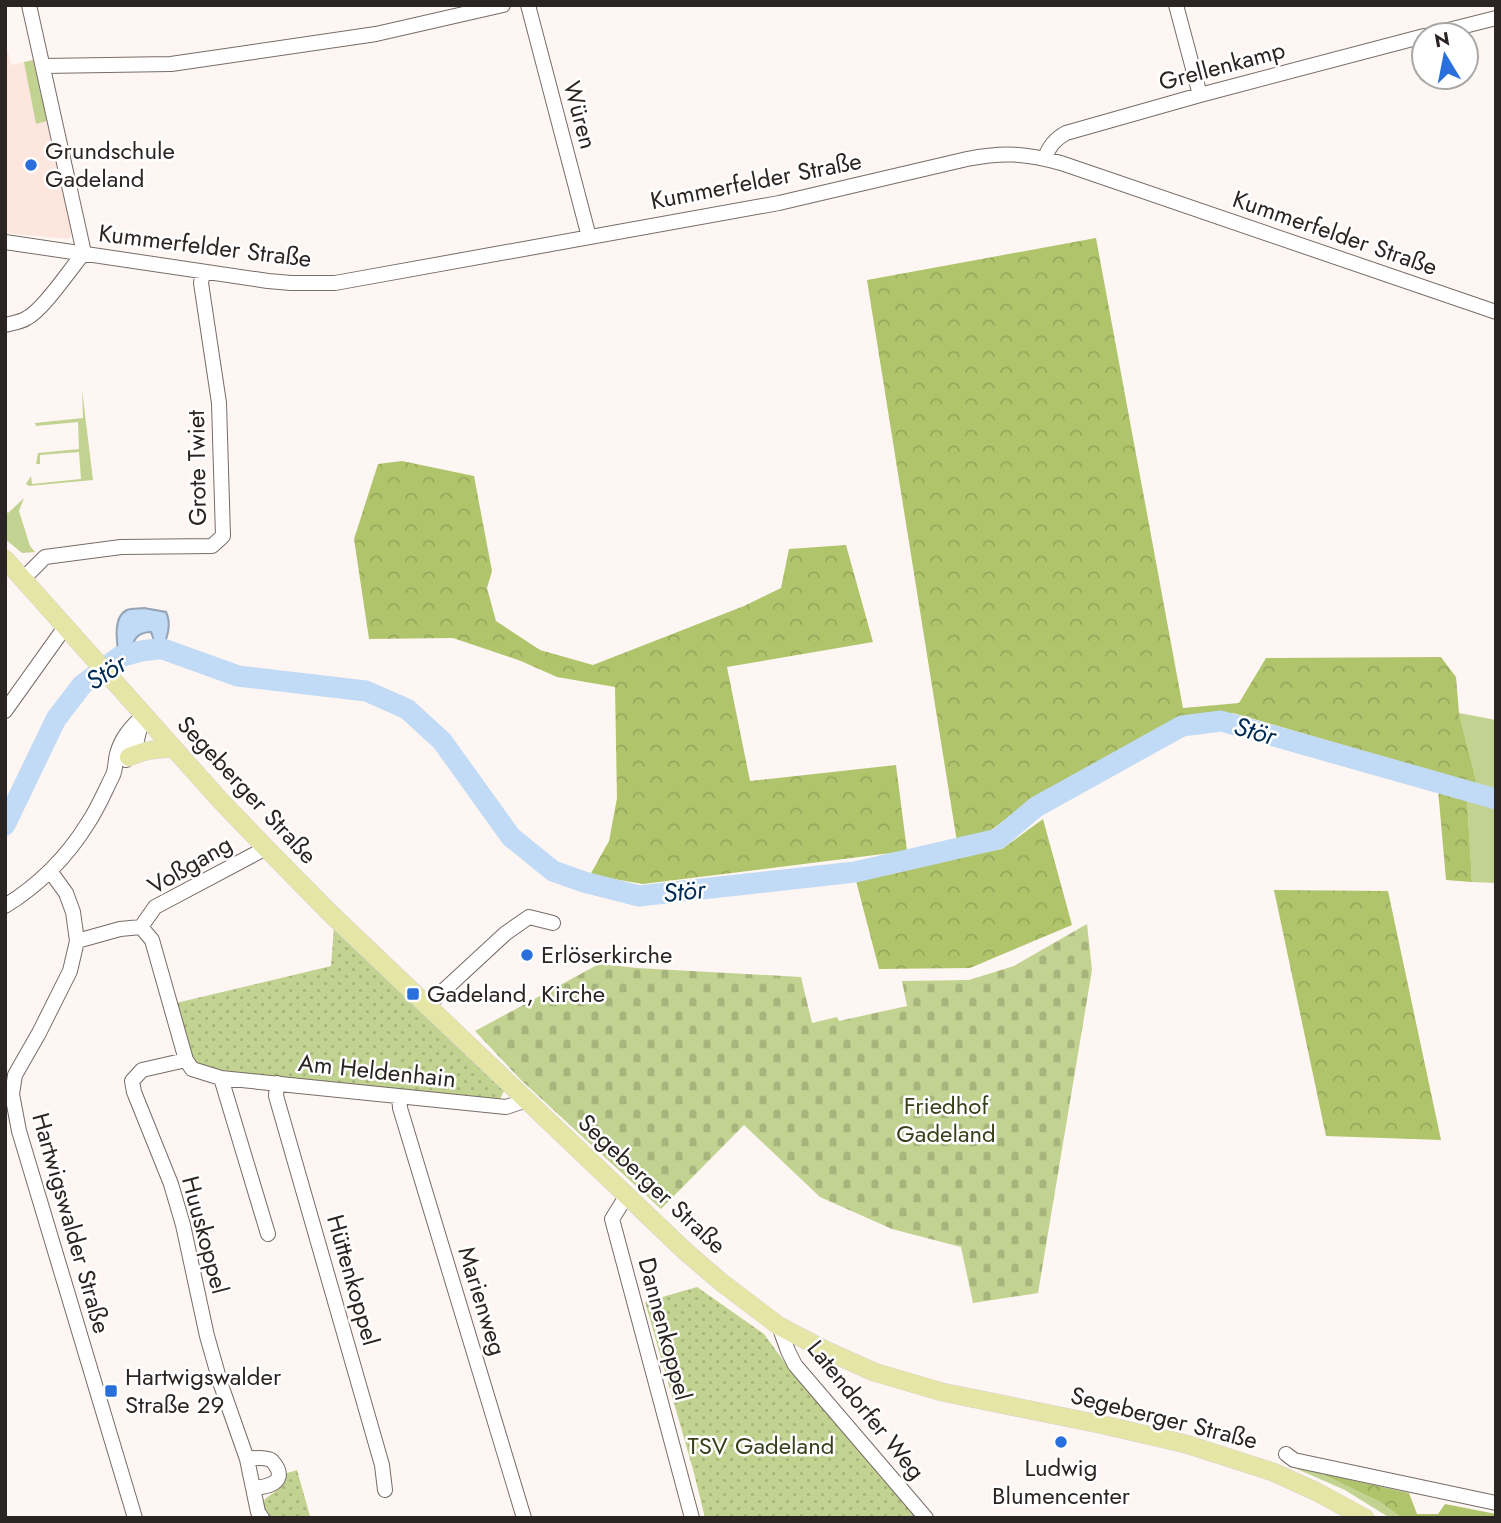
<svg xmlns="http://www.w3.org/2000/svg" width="1501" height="1523" font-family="Jost,sans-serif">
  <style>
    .built { fill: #fce6dd }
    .green { fill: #c2d290 }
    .forest { fill: url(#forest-crowns) }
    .cemetery { fill: url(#cemetery-stones) }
    .park { fill: url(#park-dots) }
    .water { fill: #c1daf5; stroke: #94a4b6; stroke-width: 2 }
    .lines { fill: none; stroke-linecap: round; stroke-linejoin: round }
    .river { stroke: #c1daf5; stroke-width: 21 }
    .minor-casing { stroke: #786c67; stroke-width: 16 }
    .major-casing { stroke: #d4d3d3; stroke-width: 19 }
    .minor { stroke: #fff; stroke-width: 14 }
    .major { stroke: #e5e6a5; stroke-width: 18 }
    .poi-dot { fill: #2a70dc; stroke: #fff; stroke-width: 2.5 }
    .labels { text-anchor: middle; stroke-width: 5; stroke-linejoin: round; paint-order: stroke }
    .street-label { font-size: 24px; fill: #2a2523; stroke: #fff }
    .poi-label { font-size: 24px; fill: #2a2523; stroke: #fff; text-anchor: start }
    .park-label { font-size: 24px; fill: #38401b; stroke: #fff }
    .water-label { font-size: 26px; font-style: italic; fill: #002b54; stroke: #fff }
  </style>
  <defs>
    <pattern id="forest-crowns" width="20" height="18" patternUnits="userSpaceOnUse" patternTransform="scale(1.75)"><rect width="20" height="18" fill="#b0c46c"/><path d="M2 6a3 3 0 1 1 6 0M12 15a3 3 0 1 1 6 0" fill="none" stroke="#98a85d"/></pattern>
    <pattern id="cemetery-stones" width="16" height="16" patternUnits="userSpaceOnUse" patternTransform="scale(1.75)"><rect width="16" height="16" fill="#c2d290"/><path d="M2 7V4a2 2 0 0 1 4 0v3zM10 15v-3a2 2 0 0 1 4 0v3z" fill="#a7b47c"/></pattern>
    <pattern id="park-dots" width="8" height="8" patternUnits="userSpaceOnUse" patternTransform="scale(1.75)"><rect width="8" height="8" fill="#c2d290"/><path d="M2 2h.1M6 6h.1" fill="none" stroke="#a7b47c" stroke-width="1.8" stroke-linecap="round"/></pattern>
  </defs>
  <rect width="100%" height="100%" fill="#fef6f2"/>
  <!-- built -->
  <path class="built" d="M 8,51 L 11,65 L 33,60 L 72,235 L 68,239 L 5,233 L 5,52 Z"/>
  <!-- green -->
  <path class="green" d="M 33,60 L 47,121 L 36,124 L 24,62 Z
    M 82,390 L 93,480 L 29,486 L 26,484 L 31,476 L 32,484 L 81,479 L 79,452 L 40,455 L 40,464 L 36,464 L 38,453 L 79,449 L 78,422 L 36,426 L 35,423 L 83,418 Z
    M 24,498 L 19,511 L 30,546 L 35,552 L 22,553 L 5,539 L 5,510 L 8,513 Z
    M 1459,713 L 1496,720 L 1496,883 L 1472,882 L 1467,799 L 1477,784 Z
    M 1290,1466 L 1320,1473 L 1380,1502 L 1402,1518 L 1390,1518 L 1345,1490 Z"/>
  <!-- forest -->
  <path class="forest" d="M 1096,238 L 1183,708 L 1239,703 L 1266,658 L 1441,657 L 1456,677 L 1459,713 L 1477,784 L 1233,713 L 1184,720 L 1027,803 L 986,834 L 957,842 L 867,280 Z
    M 402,461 L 474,476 L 492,571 L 487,588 L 496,621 L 540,650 L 593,665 L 744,606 L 781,588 L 789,549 L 846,545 L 873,642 L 727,667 L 750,781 L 896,765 L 907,851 L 643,884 L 590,875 L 609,841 L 617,798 L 615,687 L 557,677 L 521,661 L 453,638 L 369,639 L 354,539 L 378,464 Z
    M 1438,789 L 1467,799 L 1472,882 L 1446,880 Z
    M 1043,819 L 1072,925 L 970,968 L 879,969 L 855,877 L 1002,849 Z
    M 1274,890 L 1388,891 L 1441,1140 L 1326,1136 Z
    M 1320,1473 L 1409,1493 L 1417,1514 L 1438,1514 L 1445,1504 L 1496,1514 L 1496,1518 L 1402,1518 L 1380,1502 Z"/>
  <!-- cemetery -->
  <path class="cemetery" d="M 1087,924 L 1092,970 L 1038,1293 L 973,1303 L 961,1247 L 892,1229 L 820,1197 L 744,1125 L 661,1209 L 521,1080 L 475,1031 L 599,964 L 637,968 L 801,977 L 812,1023 L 837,1017 L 839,1021 L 907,1006 L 902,981 L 969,980 L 1014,966 Z"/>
  <!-- park -->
  <path class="park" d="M 334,927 L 423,1010 L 504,1091 L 500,1099 L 226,1074 L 202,1067 L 190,1058 L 176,1003 L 331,966 Z
    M 697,1287 L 764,1334 L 791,1371 L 917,1518 L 705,1518 L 694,1473 L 645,1302 Z
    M 297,1470 L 310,1516 L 304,1518 L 270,1518 L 265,1511 L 263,1504 L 265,1499 L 280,1488 L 284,1474 Z"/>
  <!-- water -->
  <path class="water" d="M 144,608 L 166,612 C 172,625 167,636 163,649 L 157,649 L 151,632 C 136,632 133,641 130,654 L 119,657 C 117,644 112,617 127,610 C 132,608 140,609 144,608 Z"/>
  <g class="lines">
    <!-- river -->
    <path class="river" d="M 5,825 L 56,719 L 82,685 L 119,657 L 141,651 L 157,649 L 163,649 L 238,676 L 366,691 L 407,709 L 442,741 L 511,837 L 553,871 L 584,882 L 639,896 L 855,872 L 998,839 L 1036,807 L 1182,726 L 1221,721 L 1496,799"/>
    <!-- minor casing -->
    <g class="minor-casing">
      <path id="minor" d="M 29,5 L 84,253
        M 528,5 L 589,237
        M 1176,5 L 1200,95
        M 1429,35 L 1496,18
        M 43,66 L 171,64 L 376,34 L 503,5
        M 1045,158 C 1049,146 1055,139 1066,133 L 1200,95 L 1424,36
        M 5,242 L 268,281 L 291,283 L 335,283 L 779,203 L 967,159 C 1003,152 1025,153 1061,163 L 1496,312
        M 5,325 C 13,323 21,322 27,318 C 44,309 70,269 84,253
        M 23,579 L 45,557 L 121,547 L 212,546 L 223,536 L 219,403 L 201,283 L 203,272
        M 5,711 L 65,627
        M 126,760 L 136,744 L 143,715
        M 50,871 L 66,893 L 73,912 L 77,941 L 70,971 L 39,1033 L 15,1075 L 12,1094 L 19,1131 L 135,1518
        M 5,906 C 39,885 67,857 88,823 C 98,808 105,791 113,775 C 116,768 115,761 117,754 C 121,738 132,726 144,715
        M 141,927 L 155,907 L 266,848
        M 77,941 L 120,929 L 141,927 L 152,940 L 186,1060 L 192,1069 L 221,1078 L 506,1107 L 527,1100
        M 428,1005 L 506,933 L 529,917 L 553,923
        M 186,1060 L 142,1070 L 132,1081 L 134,1092 L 171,1184 L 183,1225 L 207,1336 L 221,1385 L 247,1459 L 258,1512 L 262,1518
        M 221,1078 L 268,1234
        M 277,1083 L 276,1096 L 382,1465 L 385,1490
        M 399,1096 L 400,1108 L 524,1518
        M 627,1195 L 612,1219 L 692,1518
        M 779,1326 L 788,1351 L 795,1365 L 926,1518
        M 1286,1454 L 1294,1460 L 1496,1503
        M 247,1459 C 254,1458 264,1457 271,1460 C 273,1461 277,1467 278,1470 C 283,1484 265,1487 254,1488"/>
    </g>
    <!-- major casing -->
    <g class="major-casing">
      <path id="major" d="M 5,559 L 219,799 L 266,848 L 330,913 L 686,1252 L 721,1282 L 779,1326 L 825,1350 L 874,1372 L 942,1392 L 1104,1425 L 1186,1444 L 1273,1472 L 1317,1492 L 1365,1518
        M 129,757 C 144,750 157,749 173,748"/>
    </g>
    <!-- minor -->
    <use href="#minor" class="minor"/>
    <!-- major -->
    <use href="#major" class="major"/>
  </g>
  <!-- markers -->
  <g class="poi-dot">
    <circle cx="31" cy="165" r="7"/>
    <circle cx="527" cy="955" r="7"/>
    <rect x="406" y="987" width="14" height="14" rx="3.5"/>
    <rect x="104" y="1384" width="14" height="14" rx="3.5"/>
    <circle cx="1061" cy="1442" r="7"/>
  </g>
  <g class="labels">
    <!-- street labels -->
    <g class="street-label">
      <text transform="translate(1222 66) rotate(-15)" y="8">Grellenkamp</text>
      <text transform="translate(580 115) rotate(75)" y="8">Würen</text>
      <text transform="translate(756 181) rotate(-11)" y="8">Kummerfelder Straße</text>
      <text transform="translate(1335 233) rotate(19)" y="8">Kummerfelder Straße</text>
      <text transform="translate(205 246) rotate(7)" y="8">Kummerfelder Straße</text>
      <text transform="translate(197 468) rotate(-91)" y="8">Grote Twiet</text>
      <text transform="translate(247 790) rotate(47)" y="8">Segeberger Straße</text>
      <text transform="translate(190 865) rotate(-30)" y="8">Voßgang</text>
      <text transform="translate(377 1071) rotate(6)" y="8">Am Heldenhain</text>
      <text transform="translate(652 1184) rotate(43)" y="8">Segeberger Straße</text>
      <text transform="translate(71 1223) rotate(74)" y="8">Hartwigswalder Straße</text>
      <text transform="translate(205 1235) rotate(75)" y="8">Huuskoppel</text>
      <text transform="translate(353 1280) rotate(74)" y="8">Hüttenkoppel</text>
      <text transform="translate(482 1301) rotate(73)" y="8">Marienweg</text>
      <text transform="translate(665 1329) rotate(75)" y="8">Dannenkoppel</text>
      <text transform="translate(866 1410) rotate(51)" y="8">Latendorfer Weg</text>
      <text transform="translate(1164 1418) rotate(14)" y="8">Segeberger Straße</text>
    </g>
    <!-- poi labels -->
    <g class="poi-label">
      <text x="45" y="159">Grundschule<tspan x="45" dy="28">Gadeland</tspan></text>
      <text x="541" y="963">Erlöserkirche</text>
      <text x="427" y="1002">Gadeland, Kirche</text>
      <text x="125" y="1385">Hartwigswalder<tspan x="125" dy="28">Straße 29</tspan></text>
      <text x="1061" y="1476" text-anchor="middle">Ludwig<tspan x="1061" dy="28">Blumencenter</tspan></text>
    </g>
    <!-- park labels -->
    <g class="park-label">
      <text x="946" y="1114">Friedhof<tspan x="946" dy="28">Gadeland</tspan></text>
      <text x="761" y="1454">TSV Gadeland</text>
    </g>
    <!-- water labels -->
    <g class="water-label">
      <text transform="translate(106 672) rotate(-33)" y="9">Stör</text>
      <text transform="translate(1255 731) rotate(16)" y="9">Stör</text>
      <text transform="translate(684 891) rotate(-6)" y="9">Stör</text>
    </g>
  </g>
  <!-- border -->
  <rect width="1501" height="1523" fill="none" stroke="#2a2523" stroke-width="14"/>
  <!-- north arrow -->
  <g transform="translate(1445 56) rotate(350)"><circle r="33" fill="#ffffff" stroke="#aaa8a7" stroke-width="2"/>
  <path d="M0-5L12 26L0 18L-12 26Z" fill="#2a70dc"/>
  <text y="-10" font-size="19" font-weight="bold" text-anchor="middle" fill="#2a2523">N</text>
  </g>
</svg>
